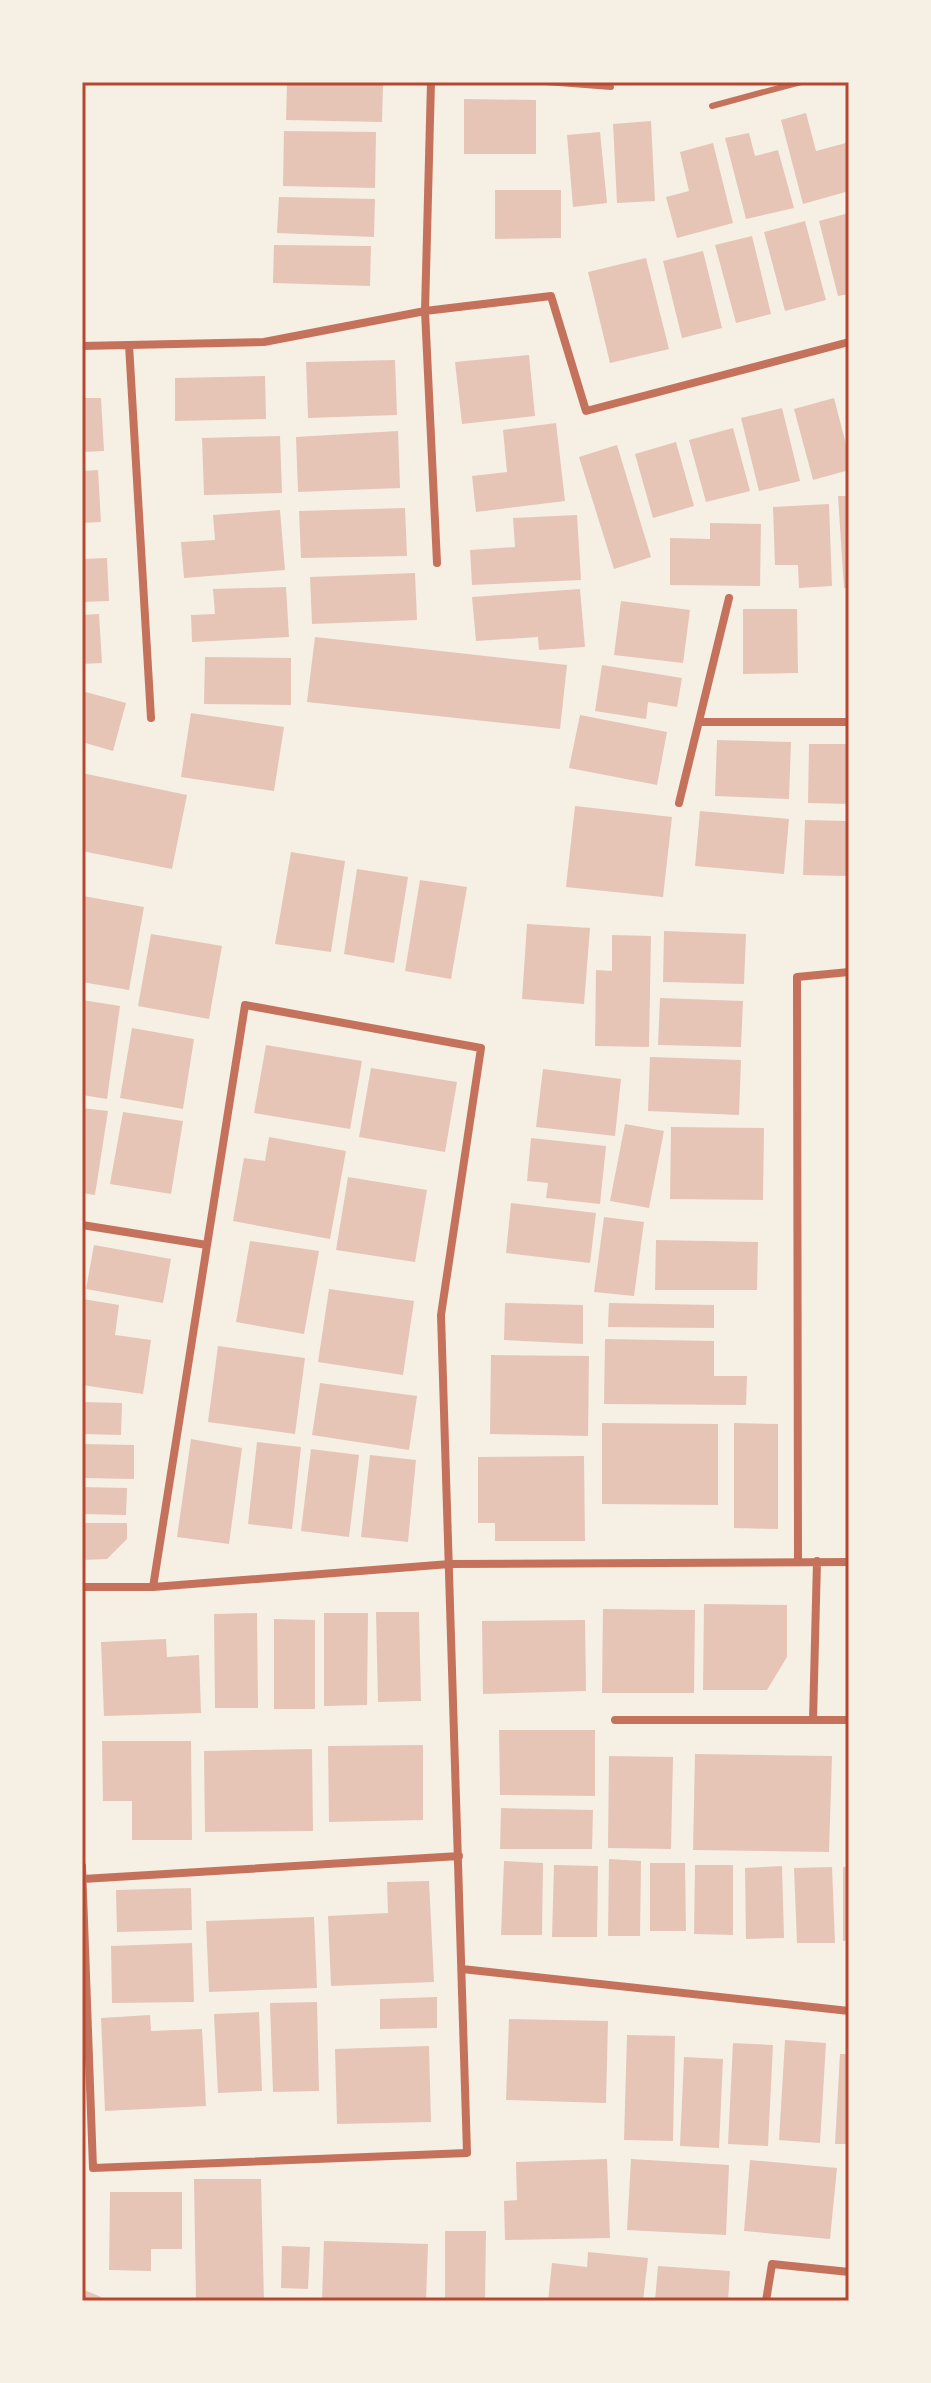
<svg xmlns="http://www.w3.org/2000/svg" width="931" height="2383" font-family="'Public Sans',sans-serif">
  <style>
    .building { fill: #e6c5b7 }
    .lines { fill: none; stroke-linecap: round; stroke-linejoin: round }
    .service { stroke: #c5725c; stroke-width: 6 }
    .minor { stroke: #c5725c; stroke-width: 8 }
    .neatline { fill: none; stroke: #b5482f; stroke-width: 3 }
  </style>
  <rect width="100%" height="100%" fill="#f6efe4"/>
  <!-- building -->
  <path class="building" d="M 287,83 L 383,85 L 382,122 L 286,120 Z
    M 464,99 L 536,100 L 536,154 L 464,154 Z
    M 806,113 L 816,151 L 846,143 L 849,154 L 849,191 L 803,204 L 781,120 Z
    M 651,121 L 655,201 L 617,203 L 613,124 Z
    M 284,131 L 376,132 L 375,188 L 283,186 Z
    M 600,132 L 607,203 L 573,207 L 567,135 Z
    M 749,133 L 755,156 L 778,150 L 794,208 L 746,219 L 725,138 Z
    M 713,143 L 733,223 L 677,238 L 666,197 L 689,191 L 680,152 Z
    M 495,190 L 561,190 L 561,238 L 495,239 Z
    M 279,197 L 375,199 L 374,237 L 277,233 Z
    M 849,213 L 849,294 L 838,296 L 819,221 Z
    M 805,221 L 826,300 L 785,311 L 764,232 Z
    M 752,236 L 771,314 L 736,323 L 715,245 Z
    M 274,245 L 371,246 L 370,286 L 273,283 Z
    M 703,251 L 722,328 L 682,338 L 663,261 Z
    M 646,258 L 669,349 L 610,363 L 588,272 Z
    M 529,355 L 535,416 L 462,424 L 455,362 Z
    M 395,360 L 397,415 L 308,418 L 306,362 Z
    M 265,376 L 266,419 L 175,421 L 175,378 Z
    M 82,398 L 101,398 L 104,451 L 82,452 Z
    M 834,398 L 849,456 L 849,470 L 813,480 L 794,409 Z
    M 782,408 L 800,481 L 759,491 L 741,418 Z
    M 556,423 L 565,501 L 476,512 L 472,476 L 507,472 L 503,430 Z
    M 733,428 L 750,491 L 706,502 L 689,440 Z
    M 398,431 L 400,488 L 298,492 L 296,437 Z
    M 280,436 L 282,493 L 204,495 L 202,438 Z
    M 676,442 L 694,506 L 653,518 L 635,454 Z
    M 617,445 L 651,557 L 614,569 L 579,457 Z
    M 98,470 L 101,522 L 82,523 L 82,471 Z
    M 838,496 L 849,496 L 849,588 L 844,588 Z
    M 829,504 L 832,586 L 799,588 L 798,565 L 775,565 L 773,507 Z
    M 405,508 L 407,556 L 301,558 L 299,511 Z
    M 280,510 L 285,570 L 184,578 L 181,542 L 215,540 L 213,515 Z
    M 577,515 L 581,580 L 472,585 L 470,550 L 515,547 L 513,518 Z
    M 710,523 L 761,524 L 760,586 L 670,585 L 670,538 L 710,539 Z
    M 107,558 L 109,601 L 82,602 L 82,559 Z
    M 415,573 L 417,620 L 312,624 L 310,577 Z
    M 286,587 L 289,637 L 192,642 L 191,615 L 215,614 L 213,589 Z
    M 580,589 L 585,647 L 539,650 L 538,637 L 476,641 L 472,597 Z
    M 621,601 L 690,610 L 683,663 L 614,655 Z
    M 743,609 L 797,609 L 798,673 L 743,674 Z
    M 99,614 L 102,663 L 82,664 L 82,615 Z
    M 315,637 L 567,665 L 560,729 L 307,702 Z
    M 205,657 L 291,658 L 291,705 L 204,704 Z
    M 602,665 L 682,678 L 677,707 L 648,702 L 646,719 L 595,711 Z
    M 82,691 L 126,703 L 113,751 L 82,742 Z
    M 191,713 L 284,727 L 274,791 L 181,777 Z
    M 580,715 L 667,732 L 657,785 L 569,768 Z
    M 717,740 L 791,742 L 789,799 L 715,796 Z
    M 809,744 L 849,744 L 849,804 L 808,803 Z
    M 82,773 L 187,795 L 172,869 L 82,851 Z
    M 575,806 L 672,817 L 663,897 L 566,887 Z
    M 700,811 L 789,819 L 784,874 L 695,866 Z
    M 805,820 L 849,821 L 849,876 L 803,875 Z
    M 291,852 L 345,861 L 331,952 L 275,944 Z
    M 357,869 L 408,877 L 394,963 L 344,954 Z
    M 420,880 L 467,887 L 451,979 L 405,971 Z
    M 83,896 L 144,907 L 129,990 L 82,982 Z
    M 527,924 L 590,928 L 584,1004 L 522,999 Z
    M 664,931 L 746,934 L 744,984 L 663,982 Z
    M 151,934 L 222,946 L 209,1019 L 138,1006 Z
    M 612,935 L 651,936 L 649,1047 L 595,1046 L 596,970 L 612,971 Z
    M 660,998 L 743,1001 L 741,1047 L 658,1045 Z
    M 82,1000 L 120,1006 L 107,1099 L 82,1095 Z
    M 132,1028 L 194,1039 L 183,1109 L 120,1098 Z
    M 266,1045 L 362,1061 L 350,1129 L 254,1113 Z
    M 650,1057 L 741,1060 L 739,1115 L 648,1111 Z
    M 371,1068 L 457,1082 L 445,1152 L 359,1137 Z
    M 543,1069 L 621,1079 L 615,1136 L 536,1127 Z
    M 82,1108 L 108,1111 L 95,1195 L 82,1193 Z
    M 123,1112 L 183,1121 L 171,1194 L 110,1184 Z
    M 625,1124 L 664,1131 L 649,1208 L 610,1201 Z
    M 671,1127 L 764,1128 L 763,1200 L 670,1199 Z
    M 269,1137 L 346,1151 L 330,1239 L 233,1221 L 244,1158 L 265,1161 Z
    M 531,1138 L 606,1146 L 600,1204 L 546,1198 L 548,1183 L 527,1181 Z
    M 348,1177 L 427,1190 L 415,1262 L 336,1250 Z
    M 511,1203 L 596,1213 L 590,1263 L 506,1253 Z
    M 604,1217 L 644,1222 L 634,1296 L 594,1292 Z
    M 656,1240 L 758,1242 L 757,1290 L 655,1290 Z
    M 250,1241 L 319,1251 L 304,1334 L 236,1322 Z
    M 94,1245 L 171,1259 L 163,1303 L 86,1289 Z
    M 329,1289 L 414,1301 L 403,1375 L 318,1362 Z
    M 83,1299 L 119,1305 L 115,1335 L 151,1340 L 143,1394 L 82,1385 Z
    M 505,1303 L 583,1305 L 583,1344 L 504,1340 Z
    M 609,1303 L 714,1305 L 714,1328 L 608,1327 Z
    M 605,1339 L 714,1341 L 714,1376 L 747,1376 L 746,1405 L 604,1404 Z
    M 218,1346 L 305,1358 L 295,1434 L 208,1422 Z
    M 491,1355 L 589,1356 L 588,1436 L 490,1434 Z
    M 320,1383 L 417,1396 L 409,1450 L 312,1435 Z
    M 82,1402 L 122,1403 L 121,1435 L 82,1434 Z
    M 602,1423 L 718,1424 L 718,1505 L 602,1504 Z
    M 734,1423 L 778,1424 L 778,1529 L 734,1528 Z
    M 191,1439 L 242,1448 L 229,1544 L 177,1537 Z
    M 257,1442 L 301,1447 L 292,1529 L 248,1524 Z
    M 82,1444 L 134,1445 L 134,1479 L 82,1478 Z
    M 311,1449 L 359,1455 L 349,1537 L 301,1531 Z
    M 370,1455 L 416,1460 L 408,1542 L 361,1537 Z
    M 584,1456 L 585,1541 L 495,1541 L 495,1523 L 478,1523 L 478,1457 Z
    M 82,1487 L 127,1488 L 126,1515 L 82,1514 Z
    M 82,1523 L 127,1523 L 127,1539 L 107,1559 L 82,1560 Z
    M 704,1604 L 787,1605 L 787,1657 L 767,1690 L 703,1690 Z
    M 603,1609 L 695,1610 L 694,1693 L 602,1693 Z
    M 376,1612 L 419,1612 L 421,1701 L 378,1702 Z
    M 257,1613 L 258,1708 L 215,1708 L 214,1614 Z
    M 324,1613 L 368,1613 L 367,1705 L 324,1706 Z
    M 274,1619 L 315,1620 L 315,1709 L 274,1709 Z
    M 585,1620 L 586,1691 L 483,1694 L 482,1621 Z
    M 166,1639 L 167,1657 L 199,1655 L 201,1713 L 104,1716 L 101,1642 Z
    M 499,1730 L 595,1730 L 595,1796 L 500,1795 Z
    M 102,1741 L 191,1741 L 192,1840 L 132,1840 L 132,1801 L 103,1801 Z
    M 423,1745 L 423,1820 L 329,1822 L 328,1746 Z
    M 312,1749 L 313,1831 L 205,1832 L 204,1751 Z
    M 695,1754 L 832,1756 L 829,1852 L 693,1850 Z
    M 609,1756 L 673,1757 L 671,1849 L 608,1848 Z
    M 501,1808 L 593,1810 L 592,1849 L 500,1849 Z
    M 609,1859 L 641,1861 L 640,1936 L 608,1936 Z
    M 504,1861 L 543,1863 L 542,1935 L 501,1935 Z
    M 650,1863 L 685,1863 L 686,1931 L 650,1931 Z
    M 554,1865 L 598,1866 L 597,1937 L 552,1937 Z
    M 695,1865 L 733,1865 L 733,1935 L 694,1934 Z
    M 782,1866 L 784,1938 L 746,1939 L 745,1868 Z
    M 832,1867 L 835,1943 L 797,1943 L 794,1868 Z
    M 843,1867 L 849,1867 L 849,1940 L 843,1941 Z
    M 429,1881 L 434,1982 L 331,1986 L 328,1916 L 388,1913 L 387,1882 Z
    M 191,1888 L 192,1930 L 117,1932 L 116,1890 Z
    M 314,1917 L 317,1988 L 209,1992 L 206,1921 Z
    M 192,1943 L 194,2002 L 112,2003 L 111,1946 Z
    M 437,1997 L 437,2028 L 380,2029 L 380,1999 Z
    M 317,2002 L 319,2091 L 273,2092 L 270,2003 Z
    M 259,2012 L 262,2091 L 218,2093 L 214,2014 Z
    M 150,2015 L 151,2031 L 202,2029 L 206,2106 L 105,2111 L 101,2018 Z
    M 509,2019 L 608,2021 L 606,2103 L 506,2100 Z
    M 627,2035 L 675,2036 L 673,2141 L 624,2140 Z
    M 785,2040 L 826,2043 L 820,2143 L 779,2140 Z
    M 733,2043 L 773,2045 L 768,2146 L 728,2144 Z
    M 429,2046 L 431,2122 L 337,2124 L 335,2049 Z
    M 840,2054 L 849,2054 L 849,2144 L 835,2144 Z
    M 684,2057 L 723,2059 L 719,2148 L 680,2146 Z
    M 607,2159 L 610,2238 L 505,2240 L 504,2201 L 517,2200 L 516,2162 Z
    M 631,2159 L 729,2165 L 726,2235 L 627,2230 Z
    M 750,2160 L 837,2168 L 830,2239 L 744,2231 Z
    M 194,2179 L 261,2179 L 264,2301 L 196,2301 Z
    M 110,2192 L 182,2192 L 182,2249 L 151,2249 L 151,2271 L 109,2270 Z
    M 445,2231 L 486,2231 L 485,2301 L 445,2301 Z
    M 324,2241 L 428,2244 L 426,2301 L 322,2301 Z
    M 282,2246 L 310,2247 L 308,2289 L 281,2288 Z
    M 588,2252 L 648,2258 L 643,2301 L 548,2301 L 552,2263 L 587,2267 Z
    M 658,2266 L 730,2271 L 728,2301 L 655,2301 Z
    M 82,2289 L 101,2297 L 100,2301 L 82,2301 Z"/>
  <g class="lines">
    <!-- service -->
    <path class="service" d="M 546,82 L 611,87
      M 712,106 L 801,82"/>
    <!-- minor -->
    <path class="minor" d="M 129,345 L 151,718
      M 82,346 L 264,342 L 425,311 L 431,82
      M 437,563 L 425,311 L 551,296 L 586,411 L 849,342
      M 700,722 L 849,722
      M 679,803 L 729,598
      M 82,1225 L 207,1245
      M 798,1562 L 797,977 L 849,972
      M 82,1587 L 153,1587 L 450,1564 L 849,1562
      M 615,1720 L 849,1720
      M 813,1720 L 817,1561
      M 82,1866 L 93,2168 L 467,2153 L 441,1315 L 481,1048 L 245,1005 L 153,1587
      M 83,1879 L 459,1856
      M 462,1969 L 849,2011
      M 766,2301 L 772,2264 L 849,2272"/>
  </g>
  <!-- border -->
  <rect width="931" height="2383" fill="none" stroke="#f6efe4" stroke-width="168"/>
  <rect x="84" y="84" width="763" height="2215" class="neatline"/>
</svg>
